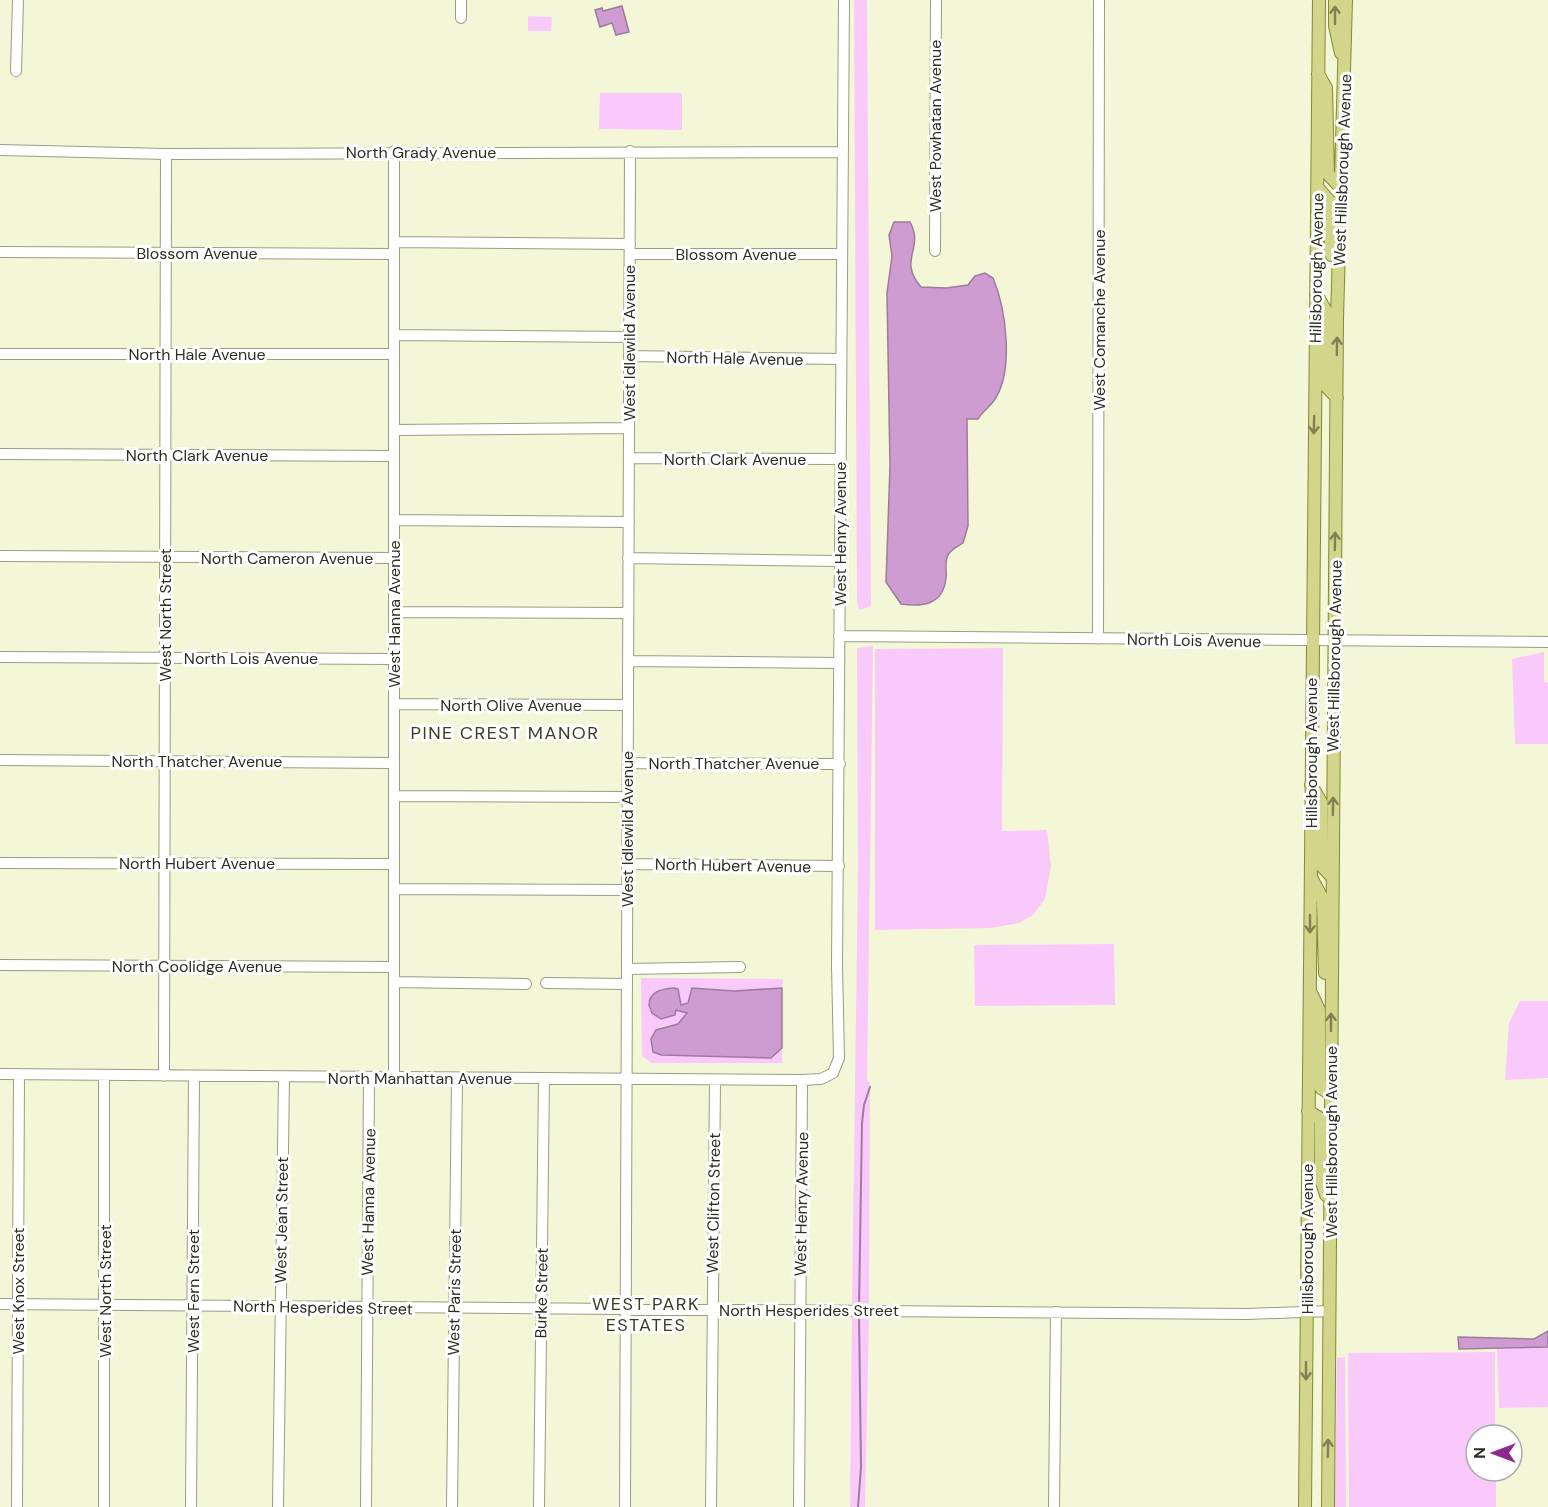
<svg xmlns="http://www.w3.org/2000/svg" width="1548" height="1507" font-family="'DM Sans',sans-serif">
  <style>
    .green { fill: #fac9fb }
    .water { fill: #ce9cd0; stroke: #9e7b9c; stroke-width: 1.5 }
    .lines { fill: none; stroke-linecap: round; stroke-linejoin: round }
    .stream { stroke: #9e7b9c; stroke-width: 2 }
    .minor-casing { stroke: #9a9d80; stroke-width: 12 }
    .major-casing { stroke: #838934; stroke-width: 14 }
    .minor { stroke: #fff; stroke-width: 10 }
    .major { stroke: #d1d68b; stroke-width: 12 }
    .oneway { stroke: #7f8256 }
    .labels { text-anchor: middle; stroke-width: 6; stroke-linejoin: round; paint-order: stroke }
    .street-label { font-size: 16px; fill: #2d2e22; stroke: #fff }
    .neighbourhood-label { font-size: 18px; letter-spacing: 1.5px; fill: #3b3d23; stroke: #fff }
  </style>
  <rect width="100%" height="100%" fill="#f3f7d7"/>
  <!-- green -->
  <path class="green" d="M 854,0 L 867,0 L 871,606 L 859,610 L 857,601 Z
    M 528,16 L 552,17 L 551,31 L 528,31 Z
    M 600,93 L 682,93 L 682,130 L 599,129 Z
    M 873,646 L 867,1080 L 870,1083 L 869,1307 L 852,1307 L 858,867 L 857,648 Z
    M 1003,648 L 1002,831 L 1047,830 L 1051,866 L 1045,899 L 1033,915 L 1019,923 L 991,928 L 875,930 L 875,649 Z
    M 1544,652 L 1544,682 L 1548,683 L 1548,744 L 1515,744 L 1512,659 Z
    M 1114,944 L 1115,1005 L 975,1006 L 974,945 Z
    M 641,978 L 783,979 L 782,988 L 734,991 L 692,988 C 690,995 690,1005 681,1005 L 674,988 L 662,989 L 649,1001 L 652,1013 L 676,1010 L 687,1013 C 680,1024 674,1026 662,1026 L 652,1034 L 661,1055 L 771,1058 L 782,1048 L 782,1063 L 652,1063 L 642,1056 Z
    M 1520,1001 L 1548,1001 L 1548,1078 L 1505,1080 L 1509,1023 Z
    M 852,1315 L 869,1315 L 865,1507 L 850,1507 Z
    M 1548,1347 L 1548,1407 L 1499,1408 L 1497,1349 Z
    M 1495,1352 L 1495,1435 L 1476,1435 L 1476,1471 L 1496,1471 L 1496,1507 L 1349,1507 L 1348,1353 Z
    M 1345,1357 L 1346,1507 L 1335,1507 L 1337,1358 Z"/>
  <!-- water -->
  <path class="water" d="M 622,6 L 629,32 L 616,35 L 612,23 L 600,27 L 595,10 L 602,8 L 603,11 Z
    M 894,222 L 910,222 C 925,249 897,259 921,287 L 946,288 L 968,285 L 975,276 L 985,273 L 993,278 C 1006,309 1015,373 993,402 C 988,408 982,412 978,419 L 967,419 L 968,526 L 963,543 C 957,547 951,549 948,555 C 944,561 947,570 946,578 C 943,605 923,607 901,604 L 886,582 L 890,466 L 887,293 L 892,256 L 889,235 Z
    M 674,988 L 678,989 L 681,1005 L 688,1003 L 692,988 L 734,991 L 782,988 L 782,1048 L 771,1058 L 661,1055 L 653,1052 L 651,1039 L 656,1030 L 678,1024 L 687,1013 L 676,1010 L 675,1015 L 661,1019 L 652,1013 L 649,1005 C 649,991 662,989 674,988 Z
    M 1548,1331 L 1548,1347 L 1459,1349 L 1458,1337 L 1534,1339 Z"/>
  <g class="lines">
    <!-- stream -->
    <path class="stream" d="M 859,1308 L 862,1123 L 864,1105 L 870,1087
      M 858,1507 L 861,1467 L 859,1314"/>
    <!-- minor casing -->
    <g class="minor-casing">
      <path id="minor" d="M 461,18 L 461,0
        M 16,71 L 18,0
        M 0,150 L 166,154 L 843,152
        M 394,242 L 630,244
        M 935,251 L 936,0
        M 0,252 L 394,254
        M 630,254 L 842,254
        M 394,335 L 629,337
        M 0,354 L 394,354
        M 629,356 L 841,359
        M 394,430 L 629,428
        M 0,454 L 394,456
        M 629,458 L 841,459
        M 394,520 L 629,522
        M 0,556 L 394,558
        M 628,558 L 840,561
        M 394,612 L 628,613
        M 839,636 L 1548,642
        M 1098,639 L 1099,0
        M 0,657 L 394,659
        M 628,661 L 839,663
        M 394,704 L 628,705
        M 0,760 L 394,763
        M 628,763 L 840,764
        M 394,796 L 627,797
        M 0,863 L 394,864
        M 627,864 L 839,866
        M 394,889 L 627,890
        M 0,965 L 394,967
        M 627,969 L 740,967
        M 394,982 L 526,984
        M 546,983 L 627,984
        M 0,1074 L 802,1080 L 821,1079 L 833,1073 L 839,1058 L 837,966 L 844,0
        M 104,1075 L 104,1507
        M 164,1076 L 166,154
        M 394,1077 L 394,151
        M 0,1304 L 1247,1314 L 1330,1311
        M 17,1507 L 19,1074
        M 191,1507 L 194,1076
        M 278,1507 L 284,1077
        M 366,1507 L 369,1077
        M 452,1507 L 457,1078
        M 539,1507 L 544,1078
        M 625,1507 L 630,151
        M 711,1507 L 715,1080
        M 799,1507 L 802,1080
        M 1054,1507 L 1056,1312"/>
    </g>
    <!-- major casing -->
    <g class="major-casing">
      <path id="major" d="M 1335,0 L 1335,26 L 1341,53
        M 1318,74 L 1326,88 L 1328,174 L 1340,187
        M 1317,187 L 1330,202 L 1331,255
        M 1316,294 L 1326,311 L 1325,385 L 1337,398
        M 1311,785 L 1321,802 L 1321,865 L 1332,877
        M 1311,877 L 1323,900 L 1325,973
        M 1311,993 L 1319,1010 L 1319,1082 L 1321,1088 L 1331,1094
        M 1308,1111 L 1321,1119 L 1321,1179 L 1326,1195
        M 1305,1507 L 1319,0
        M 1328,1507 L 1337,319 L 1346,0"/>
    </g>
    <!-- minor -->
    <use href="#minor" class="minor"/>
    <!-- major -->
    <use href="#major" class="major"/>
  </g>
  <!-- one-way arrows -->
  <defs><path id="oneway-shaft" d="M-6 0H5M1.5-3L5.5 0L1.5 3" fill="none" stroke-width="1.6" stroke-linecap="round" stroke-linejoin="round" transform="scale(1.5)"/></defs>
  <g class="oneway">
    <use href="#oneway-shaft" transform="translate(1335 15) rotate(-90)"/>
    <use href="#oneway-shaft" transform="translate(1337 346) rotate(-89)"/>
    <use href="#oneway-shaft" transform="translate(1314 425) rotate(91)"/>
    <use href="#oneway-shaft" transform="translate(1335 541) rotate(-89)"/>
    <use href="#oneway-shaft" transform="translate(1333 806) rotate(-89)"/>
    <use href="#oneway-shaft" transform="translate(1310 924) rotate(90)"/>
    <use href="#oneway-shaft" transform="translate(1331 1022) rotate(-90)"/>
    <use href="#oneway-shaft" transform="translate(1306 1371) rotate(90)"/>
    <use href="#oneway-shaft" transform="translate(1328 1448) rotate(-89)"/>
  </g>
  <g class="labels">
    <!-- street labels -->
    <g class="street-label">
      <text transform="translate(935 126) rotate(-90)" y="6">West Powhatan Avenue</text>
      <text x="421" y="158">North Grady Avenue</text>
      <text transform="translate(1342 170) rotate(-88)" y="6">West Hillsborough Avenue</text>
      <text x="197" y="259">Blossom Avenue</text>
      <text x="736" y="260">Blossom Avenue</text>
      <text transform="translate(1316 268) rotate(-89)" y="6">Hillsborough Avenue</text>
      <text transform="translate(1099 320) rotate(-90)" y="6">West Comanche Avenue</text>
      <text transform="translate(629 343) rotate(-90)" y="6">West Idlewild Avenue</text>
      <text x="197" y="360">North Hale Avenue</text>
      <text transform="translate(735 358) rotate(1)" y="6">North Hale Avenue</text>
      <text x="197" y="461">North Clark Avenue</text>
      <text x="735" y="465">North Clark Avenue</text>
      <text transform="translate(840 534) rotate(-90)" y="6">West Henry Avenue</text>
      <text x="287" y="564">North Cameron Avenue</text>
      <text transform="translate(394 614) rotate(-90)" y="6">West Hanna Avenue</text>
      <text transform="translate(165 615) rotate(-90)" y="6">West North Street</text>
      <text transform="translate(1194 640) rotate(1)" y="6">North Lois Avenue</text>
      <text transform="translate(1334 656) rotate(-89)" y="6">West Hillsborough Avenue</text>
      <text x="251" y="664">North Lois Avenue</text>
      <text x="511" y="711">North Olive Avenue</text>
      <text transform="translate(1311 753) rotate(-90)" y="6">Hillsborough Avenue</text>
      <text x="197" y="767">North Thatcher Avenue</text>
      <text x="734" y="769">North Thatcher Avenue</text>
      <text transform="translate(627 829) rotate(-90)" y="6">West Idlewild Avenue</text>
      <text x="197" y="869">North Hubert Avenue</text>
      <text transform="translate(733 865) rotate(1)" y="6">North Hubert Avenue</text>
      <text x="197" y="972">North Coolidge Avenue</text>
      <text x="420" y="1084">North Manhattan Avenue</text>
      <text transform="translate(1331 1142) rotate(-90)" y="6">West Hillsborough Avenue</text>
      <text transform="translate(368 1202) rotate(-89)" y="6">West Hanna Avenue</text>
      <text transform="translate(713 1203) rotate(-89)" y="6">West Clifton Street</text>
      <text transform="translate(801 1204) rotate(-89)" y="6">West Henry Avenue</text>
      <text transform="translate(281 1220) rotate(-89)" y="6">West Jean Street</text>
      <text transform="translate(1307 1239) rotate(-90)" y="6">Hillsborough Avenue</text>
      <text transform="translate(18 1291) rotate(-90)" y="6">West Knox Street</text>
      <text transform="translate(105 1291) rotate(-90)" y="6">West North Street</text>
      <text transform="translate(193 1291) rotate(-90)" y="6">West Fern Street</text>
      <text transform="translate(454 1292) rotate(-89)" y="6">West Paris Street</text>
      <text transform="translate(541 1293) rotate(-89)" y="6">Burke Street</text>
      <text transform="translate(323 1307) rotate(1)" y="6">North Hesperides Street</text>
      <text x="809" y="1316">North Hesperides Street</text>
    </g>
    <!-- neighbourhood labels -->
    <g class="neighbourhood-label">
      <text x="505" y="739">PINE CREST MANOR</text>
      <text x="646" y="1310">WEST PARK<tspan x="646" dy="21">ESTATES</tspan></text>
    </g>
  </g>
  <!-- north arrow -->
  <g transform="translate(1494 1453) rotate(270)"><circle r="28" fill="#ffffff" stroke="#ababa7" stroke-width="1.5"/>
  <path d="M0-4.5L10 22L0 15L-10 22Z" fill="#8c2a92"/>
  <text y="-9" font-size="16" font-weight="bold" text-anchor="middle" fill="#2d2e22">N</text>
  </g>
</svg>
